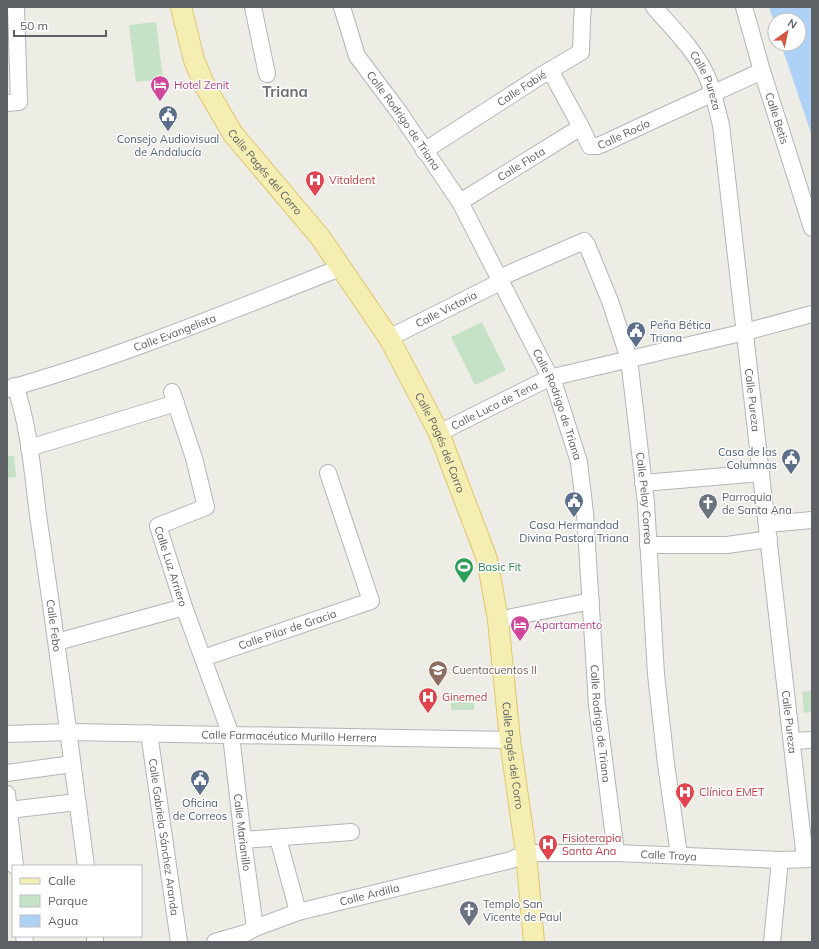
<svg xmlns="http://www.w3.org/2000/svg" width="819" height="949" font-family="Mulish,sans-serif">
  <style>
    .green { fill: #c5e2c6 }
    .water { fill: #aed2f5 }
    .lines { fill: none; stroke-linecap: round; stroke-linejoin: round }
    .minor-casing { stroke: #b2b5b8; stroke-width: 18 }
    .major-casing { stroke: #e1c66b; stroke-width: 22 }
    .minor { stroke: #fff; stroke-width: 16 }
    .major { stroke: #f5eeb2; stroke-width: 20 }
    .labels { text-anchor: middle; stroke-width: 3; stroke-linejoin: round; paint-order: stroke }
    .street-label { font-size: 11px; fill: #5d6064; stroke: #fff }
    .hotel-label { font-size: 11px; fill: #b23c85; stroke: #fff; text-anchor: start }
    .service-label { font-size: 11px; fill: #4e5e75; stroke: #fff }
    .health-label { font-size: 11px; fill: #be3a42; stroke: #fff; text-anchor: start }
    .worship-label { font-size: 11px; fill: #5b616d; stroke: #fff; text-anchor: start }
    .leisure-label { font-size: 11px; fill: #27864d; stroke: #fff; text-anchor: start }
    .education-label { font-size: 11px; fill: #785e54; stroke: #fff; text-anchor: start }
    .district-label { font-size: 15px; font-weight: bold; fill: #6e7176; stroke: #fff }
  </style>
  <rect width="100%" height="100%" fill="#edece5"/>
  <!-- green -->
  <path class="green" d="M 156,22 L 163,79 L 136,82 L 129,25 Z
    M 482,322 L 506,370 L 475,385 L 451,337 Z
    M 7,456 L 14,456 L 16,477 L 7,478 Z
    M 812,691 L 812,712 L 804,713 L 802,692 Z
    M 451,696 L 475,697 L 474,710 L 451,710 Z"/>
  <!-- water -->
  <path class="water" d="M 769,7 L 812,7 L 812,136 L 781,44 L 799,44 L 799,20 L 775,20 L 775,25 Z"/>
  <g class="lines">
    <!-- minor casing -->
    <g class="minor-casing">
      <g id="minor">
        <path d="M 253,7 L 267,74"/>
        <path id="s1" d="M 342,7 L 357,56 L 399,112 L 460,202 L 555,387 L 579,462 L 585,513 L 597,705 L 616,853"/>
        <path id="s2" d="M 654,7 C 673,29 697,52 708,79 C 714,94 717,110 721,125 L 805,859"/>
        <path id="s3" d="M 744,7 L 762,71 L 812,228"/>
        <path id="s4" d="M 550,70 L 581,127 L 590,146 L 597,146 L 605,143 C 657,118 710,95 762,71"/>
        <path d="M 7,103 L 19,102 L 16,7"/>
        <path id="s5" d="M 424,151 L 542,75 L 581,52 L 582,20 L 583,7"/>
        <path id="s6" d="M 460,202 L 581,127"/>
        <path id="s7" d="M 389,338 L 496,284 L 499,278 L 584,241 L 587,245 L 610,301 L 629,359 L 646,503 L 656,674 L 666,764 L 679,855"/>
        <path id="s8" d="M 15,386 C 31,431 33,483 40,529 C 57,641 71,754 86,866"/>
        <path id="s9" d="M 7,389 C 121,357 230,311 340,268"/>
        <path id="s10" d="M 172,392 L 194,458 L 206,507 L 158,526 L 184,607 L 231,735 L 243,840 L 255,928"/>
        <path id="s11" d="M 439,433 L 549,378 L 745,332 L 812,314"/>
        <path d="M 29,448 L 176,403"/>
        <path d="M 643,483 L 761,473"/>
        <path d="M 767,524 L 812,520"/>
        <path d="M 648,545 L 727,545 L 769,539"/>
        <path d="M 498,620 L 591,601"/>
        <path d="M 57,642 L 184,607"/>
        <path id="s12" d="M 203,658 L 371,601 L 328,473"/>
        <path id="s13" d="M 149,733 L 179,942"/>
        <path id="s14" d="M 7,734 L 68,732 L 510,740"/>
        <path d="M 792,741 L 812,740"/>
        <path d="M 7,773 L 72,764"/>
        <path d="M 7,794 L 15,866"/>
        <path d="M 9,810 L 77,802"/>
        <path d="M 278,838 L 298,912"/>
        <path d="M 243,840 L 351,832"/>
        <path d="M 24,936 L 25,942"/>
        <path d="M 95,936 L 95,942"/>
        <path id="s15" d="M 215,942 L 246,933 L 255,928 L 298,912 L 511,860 L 526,853 L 616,853 L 780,860 L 812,859"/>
        <path d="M 772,942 L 780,860"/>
      </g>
    </g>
    <!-- major casing -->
    <g class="major-casing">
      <g id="major">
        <path id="s16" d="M 181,7 L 194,60 L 205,86 L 233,134 L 320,237 L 389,338 L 439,433 L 487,559 L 498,620 L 510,740 L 526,853 L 534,942"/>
      </g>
    </g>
    <!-- minor -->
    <use href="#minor" class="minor"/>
    <!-- major -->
    <use href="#major" class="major"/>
  </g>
  <!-- icons -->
  <defs>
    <g id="hotel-pin" transform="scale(1)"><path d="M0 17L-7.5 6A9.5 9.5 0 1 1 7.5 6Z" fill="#d1479c" stroke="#fff"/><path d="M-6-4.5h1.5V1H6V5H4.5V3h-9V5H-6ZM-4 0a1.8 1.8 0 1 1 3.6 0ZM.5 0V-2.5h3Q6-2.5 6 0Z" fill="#fff"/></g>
    <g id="civic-pin" transform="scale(1)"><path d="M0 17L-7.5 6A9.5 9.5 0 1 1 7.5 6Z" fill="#5c6f8a" stroke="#fff"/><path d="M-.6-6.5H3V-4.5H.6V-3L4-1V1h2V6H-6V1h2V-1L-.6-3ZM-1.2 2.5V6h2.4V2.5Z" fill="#fff"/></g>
    <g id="hospital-pin" transform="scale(1)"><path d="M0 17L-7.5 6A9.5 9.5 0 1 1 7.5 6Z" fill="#e0444e" stroke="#fff"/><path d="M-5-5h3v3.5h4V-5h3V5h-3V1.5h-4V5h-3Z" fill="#fff"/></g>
    <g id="church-pin" transform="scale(1)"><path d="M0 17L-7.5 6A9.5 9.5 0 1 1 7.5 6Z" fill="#6b7280" stroke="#fff"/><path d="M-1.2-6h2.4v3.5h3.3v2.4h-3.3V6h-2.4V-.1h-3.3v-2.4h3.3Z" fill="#fff"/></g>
    <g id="stadium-pin" transform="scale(1)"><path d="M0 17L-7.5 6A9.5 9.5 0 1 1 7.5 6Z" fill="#2e9e5b" stroke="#fff"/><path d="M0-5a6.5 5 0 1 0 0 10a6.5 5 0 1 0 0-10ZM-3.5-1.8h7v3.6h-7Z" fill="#fff"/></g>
    <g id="school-pin" transform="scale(1)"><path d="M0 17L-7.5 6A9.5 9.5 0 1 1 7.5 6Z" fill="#8d6e63" stroke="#fff"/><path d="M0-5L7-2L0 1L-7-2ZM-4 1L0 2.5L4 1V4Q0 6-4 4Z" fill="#fff"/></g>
  </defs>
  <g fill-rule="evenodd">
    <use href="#hotel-pin" x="160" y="85"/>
    <use href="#civic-pin" x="168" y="115"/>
    <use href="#hospital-pin" x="315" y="180"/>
    <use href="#civic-pin" x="636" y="331"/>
    <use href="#civic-pin" x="791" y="458"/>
    <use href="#civic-pin" x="574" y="501"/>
    <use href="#church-pin" x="708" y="503"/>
    <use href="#stadium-pin" x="464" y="567"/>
    <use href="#hotel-pin" x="520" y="625"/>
    <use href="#school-pin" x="438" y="670"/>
    <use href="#hospital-pin" x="428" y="697"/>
    <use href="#civic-pin" x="200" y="779"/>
    <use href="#hospital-pin" x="685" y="792"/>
    <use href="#hospital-pin" x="548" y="844"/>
    <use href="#church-pin" x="469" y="910"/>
  </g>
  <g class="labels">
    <!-- street labels -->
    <g class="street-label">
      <text dy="4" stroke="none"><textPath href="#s2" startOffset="91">Calle Pureza</textPath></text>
      <text dy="4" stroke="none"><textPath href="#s5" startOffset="116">Calle Fabié</textPath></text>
      <text dy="4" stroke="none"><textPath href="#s3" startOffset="116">Calle Betis</textPath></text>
      <text dy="4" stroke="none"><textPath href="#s1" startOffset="131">Calle Rodrigo de Triana</textPath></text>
      <text dy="4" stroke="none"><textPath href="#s4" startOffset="122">Calle Rocío</textPath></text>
      <text dy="4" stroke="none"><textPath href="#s6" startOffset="72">Calle Flota</textPath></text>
      <text dy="4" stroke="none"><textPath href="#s16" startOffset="188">Calle Pagés del Corro</textPath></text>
      <text dy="4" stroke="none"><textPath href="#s7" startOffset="64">Calle Victoria</textPath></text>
      <text dy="4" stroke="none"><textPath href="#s9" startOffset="177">Calle Evangelista</textPath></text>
      <text dy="4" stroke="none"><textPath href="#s2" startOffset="415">Calle Pureza</textPath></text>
      <text dy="4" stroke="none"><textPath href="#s11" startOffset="62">Calle Luca de Tena</textPath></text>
      <text dy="4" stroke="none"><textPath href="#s1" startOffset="455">Calle Rodrigo de Triana</textPath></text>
      <text dy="4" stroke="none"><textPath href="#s16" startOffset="512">Calle Pagés del Corro</textPath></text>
      <text dy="4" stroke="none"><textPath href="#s7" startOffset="486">Calle Pelay Correa</textPath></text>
      <text dy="4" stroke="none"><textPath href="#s10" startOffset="214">Calle Luz Arriero</textPath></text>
      <text dy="4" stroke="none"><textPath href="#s8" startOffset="243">Calle Febo</textPath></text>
      <text dy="4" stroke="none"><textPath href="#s12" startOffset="89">Calle Pilar de Gracia</textPath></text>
      <text dy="4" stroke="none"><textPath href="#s2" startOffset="739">Calle Pureza</textPath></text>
      <text dy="4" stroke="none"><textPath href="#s1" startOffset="779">Calle Rodrigo de Triana</textPath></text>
      <text dy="4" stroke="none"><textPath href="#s14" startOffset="282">Calle Farmacéutico Murillo Herrera</textPath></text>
      <text dy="4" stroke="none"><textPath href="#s16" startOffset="836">Calle Pagés del Corro</textPath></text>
      <text dy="4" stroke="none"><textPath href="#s10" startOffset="491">Calle Marianillo</textPath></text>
      <text dy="4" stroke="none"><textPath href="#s13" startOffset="105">Calle Gabriela Sánchez Aranda</textPath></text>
      <text dy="4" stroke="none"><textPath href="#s15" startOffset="467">Calle Troya</textPath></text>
      <text dy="4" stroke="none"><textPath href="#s15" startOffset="162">Calle Ardilla</textPath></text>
    </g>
    <!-- hotel labels -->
    <g class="hotel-label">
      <text x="174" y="89">Hotel Zenit</text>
      <text x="534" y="629">Apartamento</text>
    </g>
    <!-- service labels -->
    <g class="service-label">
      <text x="168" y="143">Consejo Audiovisual<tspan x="168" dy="13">de Andalucía</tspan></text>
      <text x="650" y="329" text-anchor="start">Peña Bética<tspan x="650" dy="13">Triana</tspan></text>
      <text x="777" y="456" text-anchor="end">Casa de las<tspan x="777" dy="13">Columnas</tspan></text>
      <text x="574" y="529">Casa Hermandad<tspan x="574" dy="13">Divina Pastora Triana</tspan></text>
      <text x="200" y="807">Oficina<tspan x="200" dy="13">de Correos</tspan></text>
    </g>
    <!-- health labels -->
    <g class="health-label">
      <text x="329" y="184">Vitaldent</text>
      <text x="442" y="701">Ginemed</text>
      <text x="699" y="796">Clínica EMET</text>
      <text x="562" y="842">Fisioterapia<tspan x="562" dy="13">Santa Ana</tspan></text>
    </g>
    <!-- worship labels -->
    <g class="worship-label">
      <text x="722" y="501">Parroquia<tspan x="722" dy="13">de Santa Ana</tspan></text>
      <text x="483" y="908">Templo San<tspan x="483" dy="13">Vicente de Paul</tspan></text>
    </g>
    <!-- leisure labels -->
    <g class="leisure-label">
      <text x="478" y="571">Basic Fit</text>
    </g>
    <!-- education labels -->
    <g class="education-label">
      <text x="452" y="674">Cuentacuentos II</text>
    </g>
    <!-- district labels -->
    <g class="district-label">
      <text x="285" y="97">Triana</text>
    </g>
  </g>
  <!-- border -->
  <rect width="819" height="949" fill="none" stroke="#5d6064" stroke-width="16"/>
  <!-- legend -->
  <rect x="12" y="865" width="130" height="72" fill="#ffffff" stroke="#bebfc1"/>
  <rect x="20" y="878" width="20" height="6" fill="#f5eeb2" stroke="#bebfc1"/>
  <text x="48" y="885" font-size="12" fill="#5d6064">Calle</text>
  <rect x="20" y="895" width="20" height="12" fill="#c5e2c6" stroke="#bebfc1"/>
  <text x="48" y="905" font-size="12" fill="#5d6064">Parque</text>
  <rect x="20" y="915" width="20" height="12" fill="#aed2f5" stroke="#bebfc1"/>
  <text x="48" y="925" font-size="12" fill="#5d6064">Agua</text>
  <!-- north arrow -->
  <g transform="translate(787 32) rotate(33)"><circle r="19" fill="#ffffff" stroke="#bebfc1"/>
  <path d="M0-3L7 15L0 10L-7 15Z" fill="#d55644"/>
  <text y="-6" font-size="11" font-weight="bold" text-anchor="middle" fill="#5d6064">N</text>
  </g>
  <!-- scale -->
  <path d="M14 30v6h92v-6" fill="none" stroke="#5d6064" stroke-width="2"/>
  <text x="20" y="30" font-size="12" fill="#5d6064" stroke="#ffffff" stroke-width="3" paint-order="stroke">50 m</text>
</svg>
